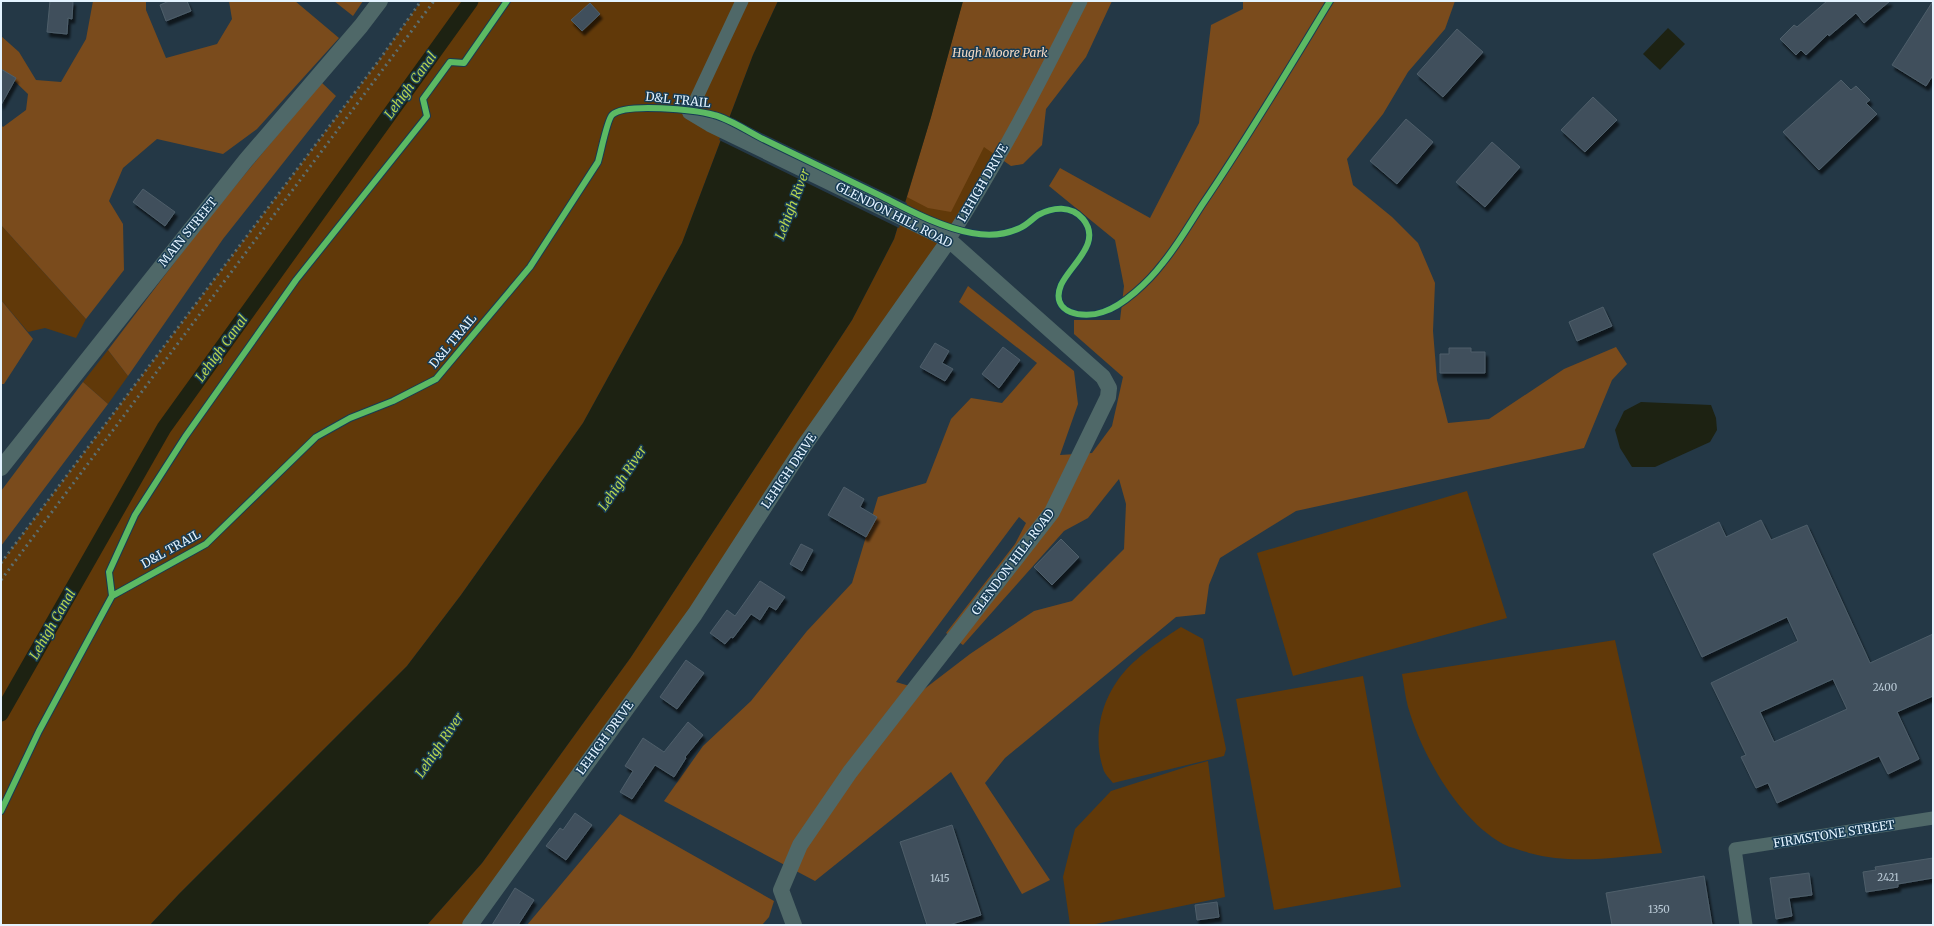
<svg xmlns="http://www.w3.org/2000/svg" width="1934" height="926" font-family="Merriweather,serif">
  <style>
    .green { fill: #613909 }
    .forest { fill: #7a4b1c; fill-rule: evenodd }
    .water { fill: #1d2212 }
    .pier { fill: #243846 }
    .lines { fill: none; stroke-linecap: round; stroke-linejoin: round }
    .canal { stroke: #1d2212; stroke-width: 15 }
    .building { fill: #40505c; stroke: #4e5e6a; fill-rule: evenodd; filter: url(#shadow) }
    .minor { stroke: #4f6868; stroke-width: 13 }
    .tertiary { stroke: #4f6868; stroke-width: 16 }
    .rail { stroke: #5c6f71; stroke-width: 3; stroke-dasharray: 2 4; stroke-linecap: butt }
    .cycleway-casing { stroke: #173b53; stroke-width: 8 }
    .cycleway { stroke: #5cba63; stroke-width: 6 }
    .labels { text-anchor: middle; stroke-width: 3; stroke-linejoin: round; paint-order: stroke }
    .number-label { font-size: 10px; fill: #bacad6 }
    .park-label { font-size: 12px; font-style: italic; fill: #f2d8c3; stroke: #173b53 }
    .street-label { font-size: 12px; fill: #e3f3ff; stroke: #173b53 }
    .water-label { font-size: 13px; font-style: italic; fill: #b7d44f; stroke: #173b53 }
  </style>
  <defs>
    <filter id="shadow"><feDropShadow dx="2.5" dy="4.5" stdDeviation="1" flood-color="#0009"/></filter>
  </defs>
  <rect width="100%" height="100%" fill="#243846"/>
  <!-- green -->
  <path class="green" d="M 421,1 L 778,1 L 753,55 L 682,243 L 583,423 L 461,595 L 407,666 L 180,893 L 150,925 L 1,925 L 1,563 L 380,59 Z
    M 963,1 L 1081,1 L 956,229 L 470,925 L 427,925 L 482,863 L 631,657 L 852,320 L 894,239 L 931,117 Z
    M 1,225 L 86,319 L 76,338 L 45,328 L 28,332 L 1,300 Z
    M 108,350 L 128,376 L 108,404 L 83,382 Z
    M 1467,491 L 1507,618 L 1293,676 L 1257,553 Z
    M 1181,627 L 1203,639 L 1226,749 L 1224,756 L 1113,783 C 1110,779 1104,774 1103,768 C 1092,735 1102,697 1125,671 C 1137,657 1165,637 1181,627 Z
    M 1615,640 L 1662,853 C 1619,857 1572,865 1529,853 C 1521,850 1511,848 1503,844 C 1458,819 1422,755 1408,707 C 1405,696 1404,685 1402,674 Z
    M 1363,676 L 1401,887 L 1274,910 L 1236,699 Z
    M 1208,761 L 1225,897 L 1091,925 L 1070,925 L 1063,877 L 1075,829 L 1111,791 L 1189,766 Z"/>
  <!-- forest -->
  <path class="forest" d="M 93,1 L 146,1 L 146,10 L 166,58 L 217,44 L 232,19 L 229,1 L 295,1 L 339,38 L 257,129 L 223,154 L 157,139 L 123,168 L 109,201 L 123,224 L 124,270 L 86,319 L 1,225 L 1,125 L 3,127 L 26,110 L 28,94 L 1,68 L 1,36 L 19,52 L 36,80 L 61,82 L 86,39 Z
    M 334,1 L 363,1 L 353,16 Z
    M 963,1 L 1112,1 L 1086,57 L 1046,109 L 1042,145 L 1023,164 L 1011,166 L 984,147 L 951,212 L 928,208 L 907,197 L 931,117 Z
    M 1243,1 L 1455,1 L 1445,29 L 1408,72 L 1383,114 L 1347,159 L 1353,185 L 1392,217 L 1418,243 L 1435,283 L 1433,331 L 1437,380 L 1448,423 L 1489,419 L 1564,369 L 1616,347 L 1627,364 L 1612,380 L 1584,448 L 1296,511 L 1220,558 L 1209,585 L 1205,614 L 1176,617 L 1005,758 L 985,783 L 1050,880 L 1022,894 L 951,772 L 815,881 L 664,801 L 703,746 L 751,701 L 807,631 L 852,583 L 878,497 L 926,483 L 951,419 L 971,398 L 1002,403 L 1037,363 L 959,302 L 968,286 L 1074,371 L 1078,404 L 1060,455 L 1092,453 L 1112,426 L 1123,377 L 1074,334 L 1074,320 L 1120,320 L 1124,286 L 1115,240 L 1049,186 L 1060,168 L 1150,218 L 1199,123 L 1211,25 L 1243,9 ZM 1119,479 L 1126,504 L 1124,549 L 1072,601 L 1034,611 L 970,654 L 923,690 L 896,682 L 1019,517 L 1026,523 L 1015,544 L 946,633 L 963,645 L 1064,531 L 1088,518 Z
    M 321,82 L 336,96 L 223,239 L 128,376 L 108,350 L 203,225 Z
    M 1,300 L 33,339 L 4,384 L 1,384 Z
    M 83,382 L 108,404 L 1,546 L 1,491 Z
    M 620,814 L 774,901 L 769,917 L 762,925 L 527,925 Z"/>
  <!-- water -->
  <path class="water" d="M 778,1 L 963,1 L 931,117 L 894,239 L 852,320 L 631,657 L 482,863 L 427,925 L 150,925 L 180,893 L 407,666 L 461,595 L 583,423 L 682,243 L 753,55 Z
    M 1668,28 L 1685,44 L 1660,70 L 1643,54 Z
    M 1641,402 L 1711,405 L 1716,418 L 1717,430 L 1710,442 L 1655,467 L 1632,467 L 1620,448 L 1615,430 L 1624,411 Z"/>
  <!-- pier -->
  <path class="pier" d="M 728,117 L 907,203 L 899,228 L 719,140 Z"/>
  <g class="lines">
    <!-- canal -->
    <path class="canal" d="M 1,714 L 164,428 L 471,1"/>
  </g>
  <!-- building -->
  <path class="building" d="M 50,1 L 73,1 L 72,19 L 68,18 L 67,34 L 47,32 Z
    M 169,1 L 187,1 L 191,11 L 166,21 L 160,5 Z
    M 1827,1 L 1890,1 L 1864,23 L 1856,13 L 1829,36 L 1828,34 L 1806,55 L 1801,50 L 1796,55 L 1780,39 L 1794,25 L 1797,27 Z
    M 1933,1 L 1933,75 L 1926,86 L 1892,65 Z
    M 590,3 L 600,14 L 582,31 L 571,20 Z
    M 1457,29 L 1483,52 L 1443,97 L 1417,74 Z
    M 1,69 L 16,78 L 1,105 Z
    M 1841,80 L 1851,90 L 1856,86 L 1870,100 L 1866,103 L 1877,114 L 1819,170 L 1783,132 Z
    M 1593,97 L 1617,120 L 1585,152 L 1561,130 Z
    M 1406,119 L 1433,142 L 1397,184 L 1370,161 Z
    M 1492,142 L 1520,167 L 1485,207 L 1456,182 Z
    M 143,189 L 175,212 L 165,226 L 133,202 Z
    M 1603,307 L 1612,326 L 1577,341 L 1569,322 Z
    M 935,343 L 949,351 L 942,363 L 953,369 L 945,381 L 920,367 Z
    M 1003,347 L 1020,360 L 999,388 L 982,374 Z
    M 1449,348 L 1471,348 L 1471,352 L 1485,352 L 1485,373 L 1440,373 L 1440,354 L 1449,354 Z
    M 844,487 L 864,499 L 860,507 L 877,517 L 866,537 L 828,515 Z
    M 1761,520 L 1771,540 L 1807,525 L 1870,663 L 1933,634 L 1933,696 L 1897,712 L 1919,759 L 1888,774 L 1879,756 L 1777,803 L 1768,783 L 1756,788 L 1741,757 L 1746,755 L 1711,683 L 1798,641 L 1787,617 L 1702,657 L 1653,554 L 1719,522 L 1726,537 ZM 1833,679 L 1847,709 L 1774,742 L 1760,712 Z
    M 1061,539 L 1079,557 L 1052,585 L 1034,567 Z
    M 801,544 L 813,550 L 802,571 L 790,564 Z
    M 760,581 L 785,597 L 776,610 L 769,606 L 760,620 L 751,614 L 733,638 L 731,637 L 725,644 L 710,633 L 727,610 L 735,616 Z
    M 686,660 L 704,673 L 677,709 L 660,697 Z
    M 688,722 L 703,735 L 685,757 L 686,758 L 674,777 L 655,765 L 632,799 L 620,792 L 633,771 L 625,766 L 643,738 L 664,752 Z
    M 575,813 L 592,825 L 566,860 L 546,846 L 560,828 L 563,830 Z
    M 952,825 L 981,915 L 949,925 L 927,925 L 900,842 Z
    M 1933,858 L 1933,878 L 1898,884 L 1898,887 L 1866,892 L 1863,872 L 1876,870 L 1875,867 Z
    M 1809,873 L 1812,895 L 1789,898 L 1792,916 L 1776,919 L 1770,878 Z
    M 1704,876 L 1712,925 L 1612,925 L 1606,893 Z
    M 515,888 L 534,900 L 518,925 L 492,925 Z
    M 1217,902 L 1219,917 L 1197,920 L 1195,905 Z"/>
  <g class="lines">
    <!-- minor -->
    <path class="minor" d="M 690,112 L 742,1
      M 949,240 C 998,164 1040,83 1081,1
      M 1746,925 L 1735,849 L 1933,818"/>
    <!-- tertiary -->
    <path class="tertiary" d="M 690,112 L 710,124 L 949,240 L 1103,377 L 1109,388 L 1108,397 L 1052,512 L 850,772 L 800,845 L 781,890 L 794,925
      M 1,468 L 246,160 L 361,26 L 380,1
      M 470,925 L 695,614 L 804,446 L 949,240"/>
    <!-- rail -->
    <path class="rail" d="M 1,563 L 380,59 L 421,1
      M 1,580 L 434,1"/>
    <!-- cycleway casing -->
    <g class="cycleway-casing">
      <path id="cycleway" d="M 112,596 L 109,572 L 135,515 L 185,437 L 296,280 L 427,116 L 423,99 L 450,62 L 464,63 L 507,1
        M 1,811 L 39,731 L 112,596 L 206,544 L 316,437 L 350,418 L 393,401 L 436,379 L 530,267 L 598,162 C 601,152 607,120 612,115 C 625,102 696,110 714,115 C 730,119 747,131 763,139 C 802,158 842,177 881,196 C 911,211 940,227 972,233 C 988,236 1005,235 1020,228 C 1027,225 1032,219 1038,215 C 1053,207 1071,205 1083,219 C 1103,243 1070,265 1061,285 C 1049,314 1084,319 1103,312 C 1123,306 1149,281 1162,264 C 1177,246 1189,225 1202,205 C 1247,139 1288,70 1330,1"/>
    </g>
    <!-- cycleway -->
    <use href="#cycleway" class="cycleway"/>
  </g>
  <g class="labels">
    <!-- number labels -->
    <g class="number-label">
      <text x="1885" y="691">2400</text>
      <text x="1888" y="881">2421</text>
      <text x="940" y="882">1415</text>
      <text x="1659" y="913">1350</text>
    </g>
    <!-- park labels -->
    <g class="park-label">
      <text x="1000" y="57">Hugh Moore Park</text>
    </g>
    <!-- street labels -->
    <g class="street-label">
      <text transform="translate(678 100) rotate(6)" y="4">D&amp;L TRAIL</text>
      <text transform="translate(983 183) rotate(-60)" y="4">LEHIGH DRIVE</text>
      <text transform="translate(894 215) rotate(27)" y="4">GLENDON HILL ROAD</text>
      <text transform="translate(188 232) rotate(-51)" y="4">MAIN STREET</text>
      <text transform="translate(453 341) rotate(-50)" y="4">D&amp;L TRAIL</text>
      <text transform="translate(789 471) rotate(-56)" y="4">LEHIGH DRIVE</text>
      <text transform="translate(171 549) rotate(-29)" y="4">D&amp;L TRAIL</text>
      <text transform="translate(1013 562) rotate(-53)" y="4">GLENDON HILL ROAD</text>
      <text transform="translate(605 738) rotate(-54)" y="4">LEHIGH DRIVE</text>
      <text transform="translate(1834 834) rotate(-9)" y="4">FIRMSTONE STREET</text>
    </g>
    <!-- water labels -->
    <g class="water-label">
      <text transform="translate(410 85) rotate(-54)" y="5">Lehigh Canal</text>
      <text transform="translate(792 204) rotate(-69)" y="5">Lehigh River</text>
      <text transform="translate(221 348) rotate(-54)" y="5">Lehigh Canal</text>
      <text transform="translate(622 478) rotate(-56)" y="5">Lehigh River</text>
      <text transform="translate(52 624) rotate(-60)" y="5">Lehigh Canal</text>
      <text transform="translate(439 745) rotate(-56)" y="5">Lehigh River</text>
    </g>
  </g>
  <!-- border -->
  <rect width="1934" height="926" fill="none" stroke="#e3f3ff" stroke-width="4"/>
</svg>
